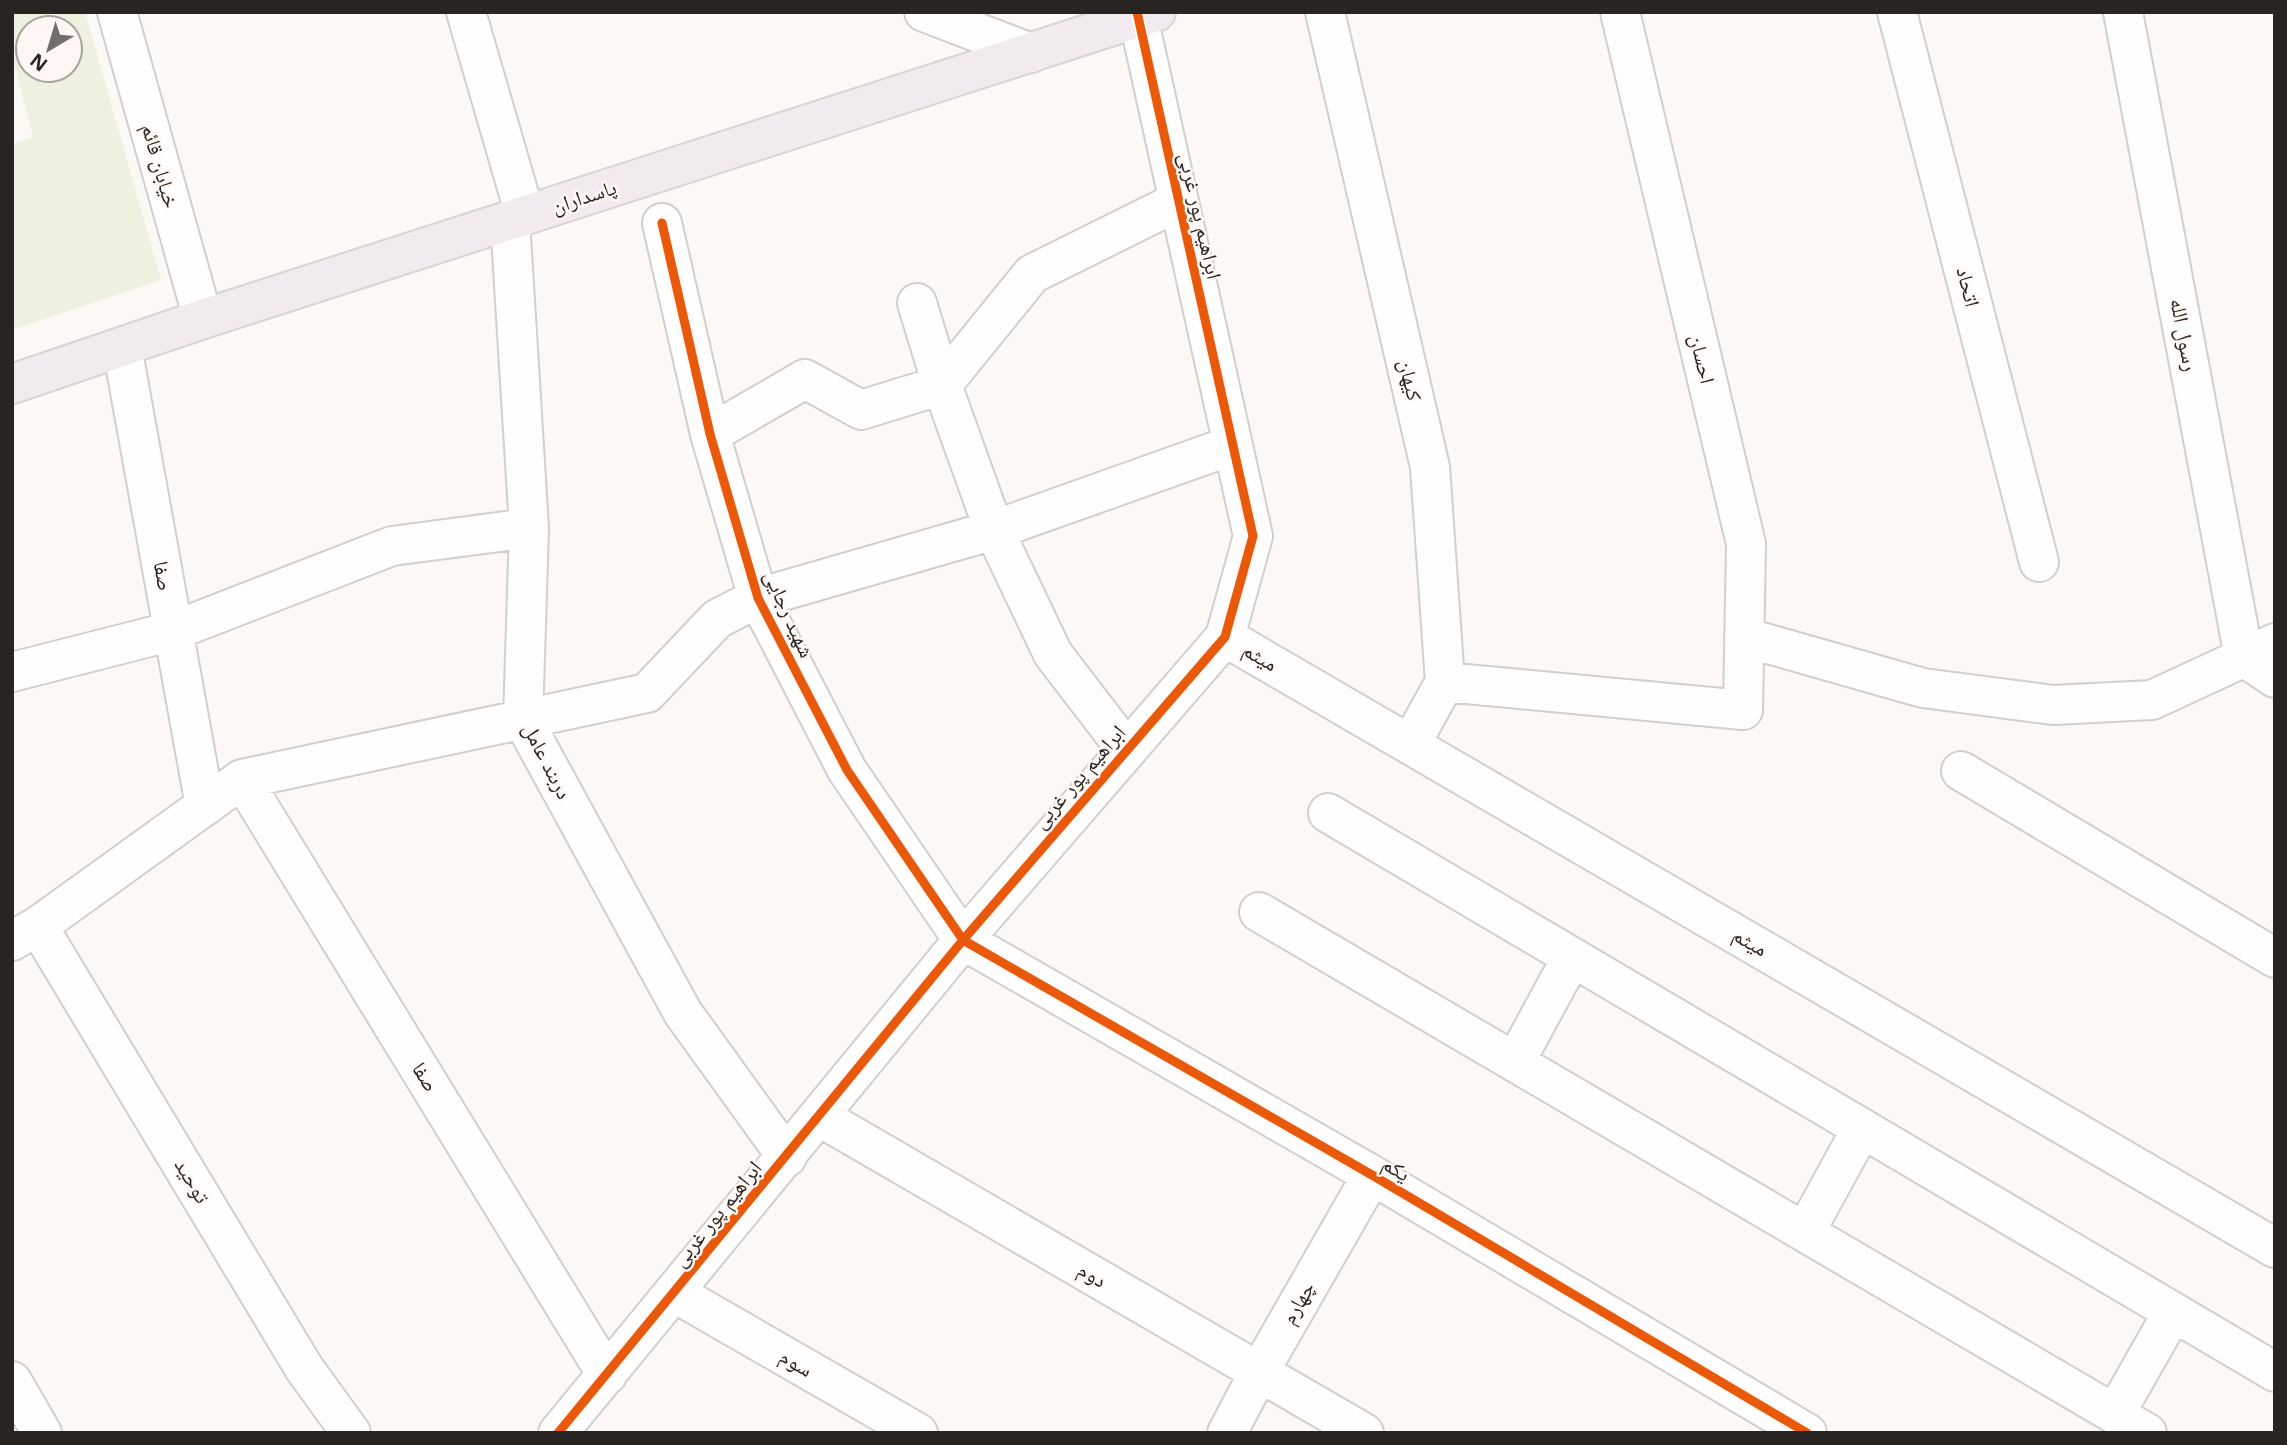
<svg xmlns="http://www.w3.org/2000/svg" width="2287" height="1445" font-family="'Noto Sans','Noto Naskh Arabic',sans-serif">
  <style>
    .green { fill: #eff1e0; fill-rule: evenodd }
    .lines { fill: none; stroke-linecap: round; stroke-linejoin: round }
    .minor-casing { stroke: #d2cfcd; stroke-width: 42 }
    .major-casing { stroke: #d7d5d4; stroke-width: 42 }
    .minor { stroke: #fefefe; stroke-width: 38 }
    .major { stroke: #f1eaee; stroke-width: 38 }
    .cycleway-casing { stroke: #fef7f3; stroke-width: 13 }
    .cycleway { stroke: #e8590c; stroke-width: 9 }
    .labels { text-anchor: middle; stroke-width: 5; stroke-linejoin: round; paint-order: stroke }
    .street-label { font-size: 21px; fill: #282421; stroke: #fef7f3 }
  </style>
  <rect width="100%" height="100%" fill="#fbf8f6"/>
  <!-- green -->
  <path class="green" d="M 12,12 L 85,12 L 161,280 L 12,330 L 12,144 L 33,137 L 12,55 ZM 28,28 L 70,28 L 70,70 L 28,70 Z"/>
  <g class="lines">
    <!-- minor casing -->
    <g class="minor-casing">
      <path id="minor" d="M 117,12 L 203,319
        M 466,12 L 525,215
        M 924,12 L 1031,53
        M 1325,12 L 1430,467 L 1445,682 L 1410,745
        M 1897,12 L 2039,562
        M 2123,12 L 2244,657
        M 510,220 L 529,528 L 523,720 L 683,1013 L 787,1157
        M 662,223 L 710,434 L 758,598 L 847,770 L 963,940 L 1372,1175 L 1807,1433
        M 917,303 L 942,385 L 994,530 L 1053,654 L 1126,749
        M 122,347 L 205,806
        M 710,434 L 805,379 L 861,410 L 942,385 L 1032,274 L 1179,201
        M 1225,637 L 2275,1248
        M 1744,637 L 1923,688 L 2053,705 L 2152,700 L 2275,643
        M 2244,657 L 2275,678
        M 12,672 L 173,631 L 392,546 L 529,528
        M 1445,682 L 1743,710 L 1746,544 L 1620,12
        M 1961,771 L 2275,958
        M 242,779 L 607,1375
        M 1328,813 L 2275,1372
        M 1259,912 L 2147,1433
        M 38,926 L 304,1368 L 351,1433
        M 12,941 L 38,926 L 242,779 L 647,693 L 717,619 L 758,598 L 994,530 L 1233,445
        M 1515,1062 L 1572,957
        M 820,1117 L 1364,1433
        M 1805,1232 L 1862,1128
        M 675,1293 L 918,1433
        M 12,1381 L 42,1433
        M 2115,1414 L 2173,1312
        M 558,1433 L 963,940 L 1225,637 L 1253,536 L 1137,12
        M 1227,1433 L 1259,1372 L 1372,1175"/>
    </g>
    <!-- major casing -->
    <g class="major-casing">
      <path id="major" d="M 12,384 L 203,319 L 1156,12"/>
    </g>
    <!-- minor -->
    <use href="#minor" class="minor"/>
    <!-- major -->
    <use href="#major" class="major"/>
    <!-- cycleway casing -->
    <g class="cycleway-casing">
      <path id="cycleway" d="M 662,223 L 710,434 L 758,598 L 847,770 L 963,940 L 1372,1175 L 1807,1433
        M 558,1433 L 963,940 L 1225,637 L 1253,536 L 1137,12"/>
    </g>
    <!-- cycleway -->
    <use href="#cycleway" class="cycleway"/>
  </g>
  <g class="labels">
    <!-- street labels -->
    <g class="street-label">
      <text transform="translate(160 166) rotate(74)" y="7">خیابان قائم</text>
      <text transform="translate(584 197) rotate(-18)" y="7">پاسداران</text>
      <text transform="translate(1200 216) rotate(77)" y="7">ابراهیم پور غربی</text>
      <text transform="translate(1968 287) rotate(76)" y="7">اتحاد</text>
      <text transform="translate(2184 335) rotate(79)" y="7">رسول الله</text>
      <text transform="translate(1702 359) rotate(77)" y="7">احسان</text>
      <text transform="translate(1410 380) rotate(77)" y="7">کیهان</text>
      <text transform="translate(163 576) rotate(80)" y="7">صفا</text>
      <text transform="translate(789 614) rotate(66)" y="7">شهید رجایی</text>
      <text transform="translate(1260 657) rotate(30)" y="7">میثم</text>
      <text transform="translate(547 761) rotate(63)" y="7">دربند عامل</text>
      <text transform="translate(1079 777) rotate(-49)" y="7">ابراهیم پور غربی</text>
      <text transform="translate(1750 942) rotate(30)" y="7">میثم</text>
      <text transform="translate(425 1077) rotate(58)" y="7">صفا</text>
      <text transform="translate(1396 1169) rotate(31)" y="7">یکم</text>
      <text transform="translate(192 1181) rotate(59)" y="7">توحید</text>
      <text transform="translate(717 1214) rotate(-51)" y="7">ابراهیم پور غربی</text>
      <text transform="translate(1092 1275) rotate(30)" y="7">دوم</text>
      <text transform="translate(1298 1303) rotate(-60)" y="7">چهارم</text>
      <text transform="translate(796 1363) rotate(30)" y="7">سوم</text>
    </g>
  </g>
  <!-- border -->
  <rect width="2287" height="1445" fill="none" stroke="#282421" stroke-width="28"/>
  <!-- north arrow -->
  <g transform="translate(49 49) rotate(218)"><circle r="33" fill="#fef7f3" stroke="#a8a39f" stroke-width="2"/>
  <path d="M0-5L12 26L0 18L-12 26Z" fill="#726e6c"/>
  <text y="-10" font-size="19" font-weight="bold" text-anchor="middle" fill="#282421">N</text>
  </g>
</svg>
